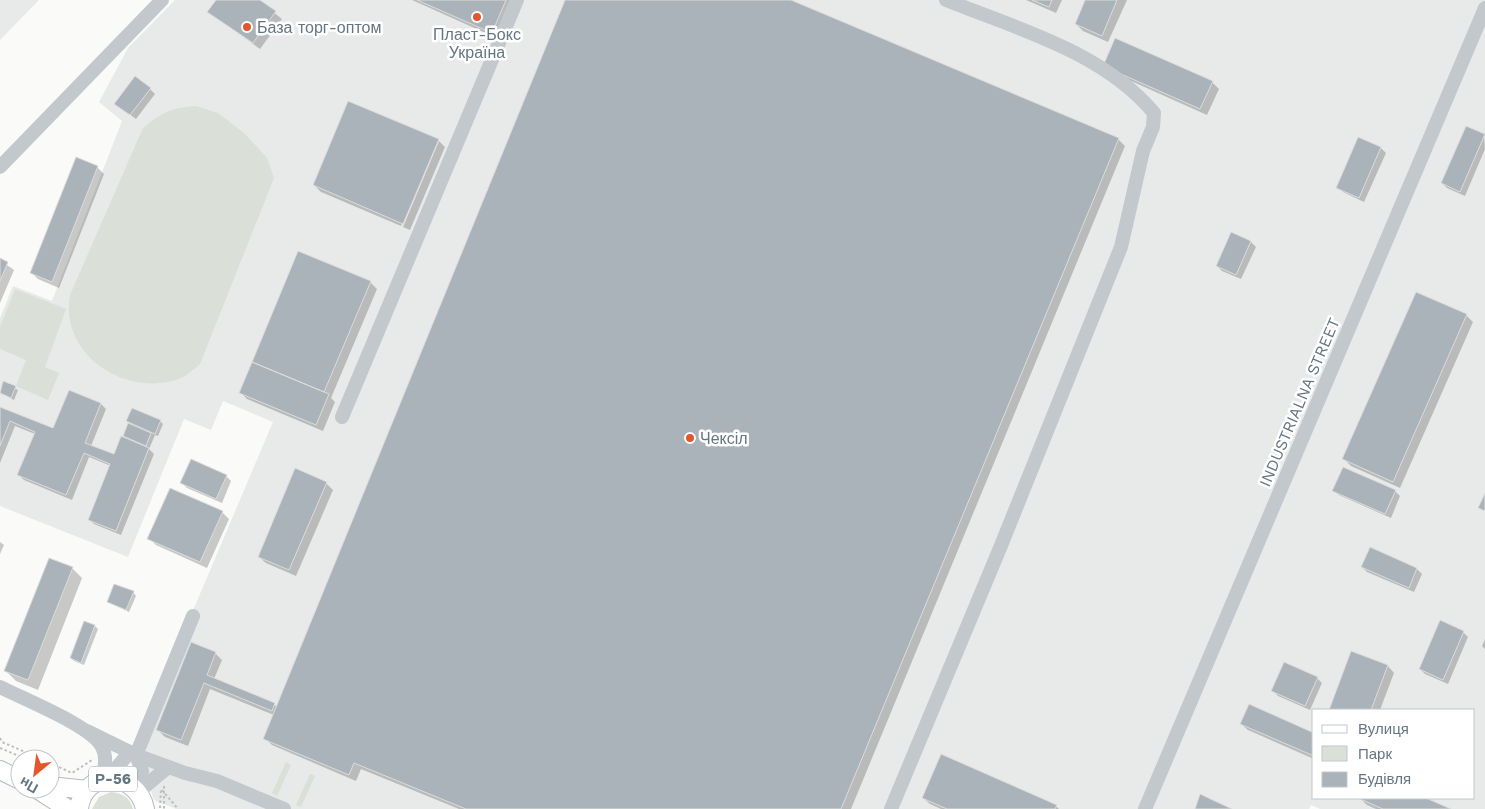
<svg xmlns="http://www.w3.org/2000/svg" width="1485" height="809" font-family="'Work Sans',sans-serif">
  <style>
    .built { fill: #e8e9e9; fill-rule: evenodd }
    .green { fill: #dadfd7 }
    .shadow { fill: #0003 }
    .building { fill: #aab3b9; stroke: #dcdcda }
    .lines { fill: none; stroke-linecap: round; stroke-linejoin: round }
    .major-casing { stroke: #b5babe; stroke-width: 20 }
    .path { stroke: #bbbfc2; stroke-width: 2; stroke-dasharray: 2.5 2.5; stroke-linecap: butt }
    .minor { stroke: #c3c8cc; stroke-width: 14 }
    .major { stroke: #fff; stroke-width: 18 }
    .poi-dot { fill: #e4572e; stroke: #fff; stroke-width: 2 }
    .labels { text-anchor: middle; stroke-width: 5; stroke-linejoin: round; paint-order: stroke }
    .shield { fill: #fff; stroke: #939fa8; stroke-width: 1 }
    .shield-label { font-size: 15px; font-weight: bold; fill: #657683 }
    .poi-label { font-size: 16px; fill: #657683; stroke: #fff; text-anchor: start }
    .street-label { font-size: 16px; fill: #657683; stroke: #fff }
  </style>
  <rect width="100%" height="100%" fill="#fafaf8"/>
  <!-- built -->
  <path class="built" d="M 0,0 L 39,0 L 0,40 Z
    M 175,0 L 1485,0 L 1485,809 L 1320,809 L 1311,805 L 1309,809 L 176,809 L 154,800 L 135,747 L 273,422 L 223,401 L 211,430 L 184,419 L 128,557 L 0,506 L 0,318 L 13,286 L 52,301 L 122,121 L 99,102 L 128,48 ZM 1314,710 L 1474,710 L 1474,798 L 1314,798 Z"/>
  <!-- green -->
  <path class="green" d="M 196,106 L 218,113 L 244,133 L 267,158 L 274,178 L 200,364 C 194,369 188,375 181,378 C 128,399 59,356 70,295 L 143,128 C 162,112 171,108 196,106 Z
    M 15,289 L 66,309 L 45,367 L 59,373 L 48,400 L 16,386 L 26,360 L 0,349 L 0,327 Z
    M 286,762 L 291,765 L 277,796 L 272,793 Z
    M 310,774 L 315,776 L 301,807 L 296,805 Z
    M 111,792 C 122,793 130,797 133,809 L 92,809 L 99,797 Z"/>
  <!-- shadow -->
  <path class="shadow" d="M 218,0 L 258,0 L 282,19 L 260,49 L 209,12 Z
    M 412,0 L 516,0 L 499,39 Z
    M 566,0 L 788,0 L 1118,139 L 1125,146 L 851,809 L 459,809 L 361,769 L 356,781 L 272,745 L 265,738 L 274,715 L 210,689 L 188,746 L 165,737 L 158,730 L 215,653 L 222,660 L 214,679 L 278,707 Z
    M 1026,0 L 1062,0 L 1056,13 Z
    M 1087,0 L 1127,0 L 1108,42 L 1083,31 L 1076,24 Z
    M 1111,72 L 1212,82 L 1219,89 L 1207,115 Z
    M 150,89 L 155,94 L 136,119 L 121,108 Z
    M 1484,135 L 1485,149 L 1465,196 L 1447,188 L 1442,183 Z
    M 438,140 L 445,147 L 410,230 L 403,227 L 439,141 L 437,141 L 401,226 L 321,192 L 314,185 Z
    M 1381,148 L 1386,153 L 1364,202 L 1343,192 L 1338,187 Z
    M 77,159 L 98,168 L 104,174 L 59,288 L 38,279 L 31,272 Z
    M 1251,242 L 1256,247 L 1241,279 L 1222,271 L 1217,266 Z
    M 0,260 L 14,270 L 0,303 Z
    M 370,282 L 377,289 L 331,398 L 335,402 L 323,431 L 247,399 L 240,392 Z
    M 1466,315 L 1473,322 L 1400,488 L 1351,466 L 1344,459 Z
    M 4,383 L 18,390 L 14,400 L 0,392 Z
    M 101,404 L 106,409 L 91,446 L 114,456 L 130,442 L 124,436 L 130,423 L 128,421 L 160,421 L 163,424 L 158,436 L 155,435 L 149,449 L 154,454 L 121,535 L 94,524 L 89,519 L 111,466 L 89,457 L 72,500 L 24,480 L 19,475 L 35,434 L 15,426 L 0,463 L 0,408 L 54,430 Z
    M 226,476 L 231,481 L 222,503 L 187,488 L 182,483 Z
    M 326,483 L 333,490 L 296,576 L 266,563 L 259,557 Z
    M 1334,490 L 1395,491 L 1400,496 L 1391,518 L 1339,495 Z
    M 222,512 L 229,519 L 207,568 L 156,545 L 149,538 Z
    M 0,542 L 4,545 L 0,554 Z
    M 1370,549 L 1417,569 L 1422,574 L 1414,592 L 1367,572 L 1362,567 Z
    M 72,568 L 82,578 L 38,690 L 16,681 L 6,671 Z
    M 133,592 L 136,596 L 129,612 L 108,601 Z
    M 95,626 L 98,629 L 84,665 L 74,661 L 71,658 Z
    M 1463,632 L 1468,637 L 1448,684 L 1425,674 L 1420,669 Z
    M 1485,639 L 1485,649 L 1482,646 Z
    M 1352,652 L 1388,666 L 1394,673 L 1380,710 L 1330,710 Z
    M 1317,678 L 1322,683 L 1310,710 L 1278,696 L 1273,691 Z
    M 1241,724 L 1314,734 L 1314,759 L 1248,730 Z
    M 923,798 L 1056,806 L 1059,809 L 941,809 L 930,804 Z
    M 1360,798 L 1423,798 L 1448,809 L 1376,809 L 1367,805 Z"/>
  <!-- building -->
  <path class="building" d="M 216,0 L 260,0 L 276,11 L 253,43 L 207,12 Z
    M 417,0 L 506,0 L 492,33 Z
    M 565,0 L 791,0 L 1119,138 L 841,809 L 466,809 L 354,763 L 349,775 L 263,739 Z
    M 1032,0 L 1052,0 L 1049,7 Z
    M 1085,0 L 1117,0 L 1102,36 L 1075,24 Z
    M 1115,38 L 1213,81 L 1200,109 L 1103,66 Z
    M 135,76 L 151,88 L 130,115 L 114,104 Z
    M 348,101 L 439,139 L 403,224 L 313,185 Z
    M 1466,126 L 1485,134 L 1460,192 L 1441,183 Z
    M 1358,137 L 1381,147 L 1359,198 L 1336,188 Z
    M 76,157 L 98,166 L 52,282 L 30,273 Z
    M 1231,232 L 1251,241 L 1236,275 L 1216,266 Z
    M 298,251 L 371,281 L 324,392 L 252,362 Z
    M 0,258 L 8,262 L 0,281 Z
    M 1416,292 L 1467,314 L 1393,482 L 1342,459 Z
    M 252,362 L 329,394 L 316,425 L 239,393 Z
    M 3,381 L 16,386 L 11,398 L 0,393 Z
    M 69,390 L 101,403 L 85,443 L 114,454 L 121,436 L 149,448 L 116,531 L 88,520 L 110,464 L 84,453 L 66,495 L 17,475 L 35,432 L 10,421 L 0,446 L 0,407 L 53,428 Z
    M 132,408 L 161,420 L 155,434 L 126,421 Z
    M 128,423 L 151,433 L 146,446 L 123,436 Z
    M 191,459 L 227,475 L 216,499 L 180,483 Z
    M 1343,467 L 1396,490 L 1385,514 L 1332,491 Z
    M 295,468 L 327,482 L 289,570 L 258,557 Z
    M 170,488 L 223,511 L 200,562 L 147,539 Z
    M 1485,493 L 1485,511 L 1478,508 Z
    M 1370,547 L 1417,568 L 1409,588 L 1361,567 Z
    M 49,558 L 73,567 L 28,680 L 4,671 Z
    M 114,584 L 134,591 L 126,610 L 107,602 Z
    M 1440,620 L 1464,631 L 1443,680 L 1419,669 Z
    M 84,621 L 95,625 L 81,663 L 70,658 Z
    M 191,642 L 216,652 L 207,675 L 275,703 L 272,711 L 204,683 L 181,740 L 156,730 Z
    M 1351,651 L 1388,665 L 1371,710 L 1329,710 Z
    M 1284,662 L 1318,677 L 1305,706 L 1271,691 Z
    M 1249,704 L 1314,733 L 1314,756 L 1240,724 Z
    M 941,754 L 1057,805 L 1055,809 L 947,809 L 922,798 Z
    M 1200,794 L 1232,809 L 1195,809 Z
    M 1358,798 L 1426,798 L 1451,809 L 1383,809 Z"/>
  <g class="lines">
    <!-- major casing -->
    <g class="major-casing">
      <path id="major" d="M 0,770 L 20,780
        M 50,786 L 87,790
        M 37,789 L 68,809
        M 79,809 C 83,769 137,770 145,809"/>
    </g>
    <!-- path -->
    <path class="path" d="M 0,738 L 2,742 L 41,759
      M 0,748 L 26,759
      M 50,763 L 72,773 L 92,760
      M 164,786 L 164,809
      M 162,790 L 178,809
      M 160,808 L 161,788"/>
    <!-- minor -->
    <path class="minor" d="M 0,167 L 162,0
      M 342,417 L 517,0
      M 0,687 C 23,699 92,726 102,747 C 108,758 104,770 101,781
      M 87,731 L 136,755 L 185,773 L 217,781 L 284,809
      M 106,780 L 130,752
      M 138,792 L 142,771 L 136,755 L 193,616
      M 138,792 L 168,767
      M 891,809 L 1000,548 L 1121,247 L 1143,151 L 1153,127 L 1154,113 C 1103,52 1018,29 946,0
      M 1145,809 L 1485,8"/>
    <!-- major -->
    <use href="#major" class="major"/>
  </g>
  <!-- markers -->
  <g class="poi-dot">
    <circle cx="477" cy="17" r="5"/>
    <circle cx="247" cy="27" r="5"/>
    <circle cx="690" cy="438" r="5"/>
  </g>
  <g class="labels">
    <!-- shield labels -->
    <rect class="shield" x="89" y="766.5" width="48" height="25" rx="4"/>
    <g class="shield-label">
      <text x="113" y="784">Р-56</text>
    </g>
    <!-- poi labels -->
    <g class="poi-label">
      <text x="257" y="33">База торг-оптом</text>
      <text x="477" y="40" text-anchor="middle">Пласт-Бокс<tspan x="477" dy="18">Україна</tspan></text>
      <text x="700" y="444">Чексіл</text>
    </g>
    <!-- street labels -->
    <g class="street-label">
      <text transform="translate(1299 402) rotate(-67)" y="6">INDUSTRIALNA STREET</text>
    </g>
  </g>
  <!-- legend -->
  <rect x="1312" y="709" width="162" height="90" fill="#ffffff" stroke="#c1c8cd"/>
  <rect x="1322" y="725" width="25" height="8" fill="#ffffff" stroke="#c1c8cd"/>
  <text x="1358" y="734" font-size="15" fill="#657683">Вулиця</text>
  <rect x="1322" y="746" width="25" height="15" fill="#dadfd7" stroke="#c1c8cd"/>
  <text x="1358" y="759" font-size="15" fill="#657683">Парк</text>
  <rect x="1322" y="772" width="25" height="15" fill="#aab3b9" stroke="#c1c8cd"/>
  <text x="1358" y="784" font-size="15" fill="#657683">Будівля</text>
  <!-- north arrow -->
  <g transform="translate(35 774) rotate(209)"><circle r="24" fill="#ffffff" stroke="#c1c8cd"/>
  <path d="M0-4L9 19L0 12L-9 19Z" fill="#e4572e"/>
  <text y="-8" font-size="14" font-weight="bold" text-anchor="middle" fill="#657683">Пн</text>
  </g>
</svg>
